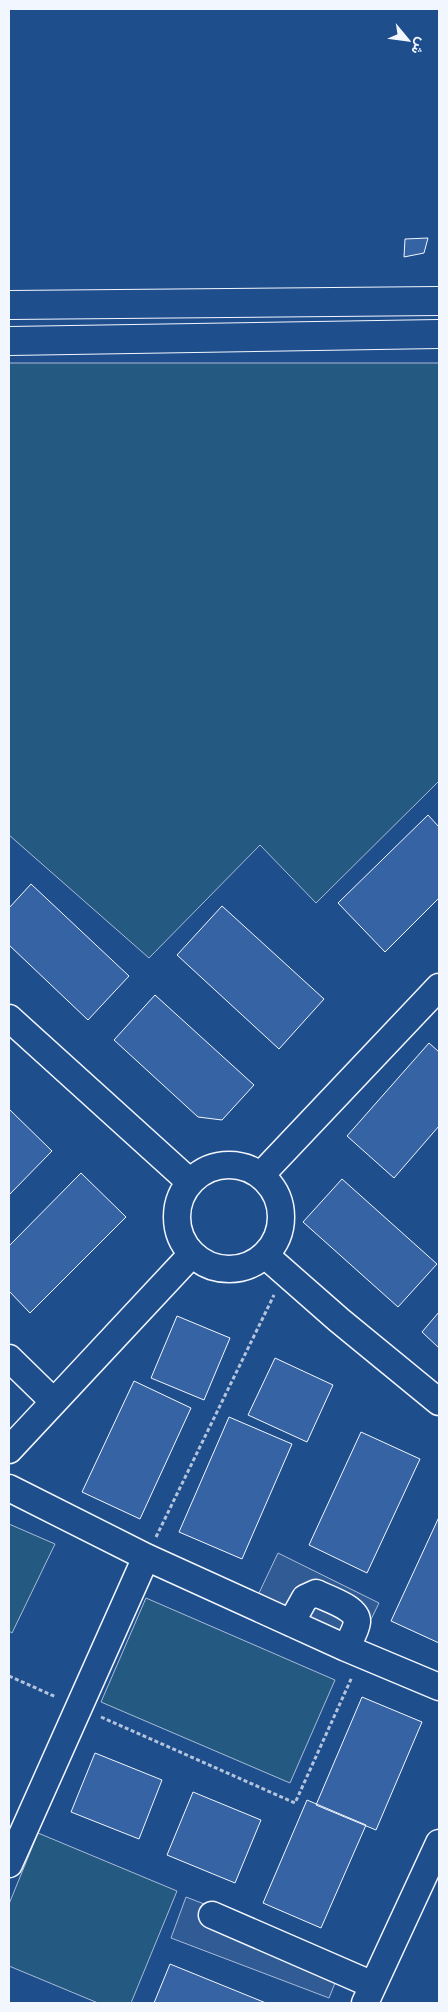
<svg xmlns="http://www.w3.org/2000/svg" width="448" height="2012" font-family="'Roboto Condensed',Vazirmatn,sans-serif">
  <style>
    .green { fill: #245a82; stroke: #a8bbd7 }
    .parking { fill: #305b95; stroke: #a8bbd7 }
    .building { fill: #3563a3; stroke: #f2f6ff }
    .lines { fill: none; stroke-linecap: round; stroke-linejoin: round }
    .minor-casing { stroke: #f2f6ff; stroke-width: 29 }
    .major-casing { stroke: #f2f6ff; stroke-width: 30 }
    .path { stroke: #b3c4dc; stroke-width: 3; stroke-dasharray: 4 2.5; stroke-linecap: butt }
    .minor { stroke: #1f4e8c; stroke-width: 26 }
    .major { stroke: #1f4e8c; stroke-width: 28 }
  </style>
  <rect width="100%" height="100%" fill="#1f4e8c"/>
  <!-- green -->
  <path class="green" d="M 9,363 L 439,363 L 439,781 L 316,903 L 260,845 L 149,958 L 9,835 Z
    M 9,1524 L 55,1544 L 12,1633 L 9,1631 Z
    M 146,1598 L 335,1680 L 290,1783 L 101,1702 Z
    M 38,1833 L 177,1891 L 131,2003 L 98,2003 L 9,1966 L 9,1904 Z"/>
  <!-- parking -->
  <path class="parking" d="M 278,1553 L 379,1603 L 360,1642 L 259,1593 Z
    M 186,1897 L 345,1958 L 329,1998 L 171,1938 Z"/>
  <!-- building -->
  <path class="building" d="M 428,238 L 424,253 L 404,257 L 405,239 Z
    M 428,815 L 439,827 L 439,898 L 385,952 L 338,903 Z
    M 31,884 L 129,976 L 88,1020 L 9,945 L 9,908 Z
    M 222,906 L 324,999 L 279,1049 L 177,955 Z
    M 155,995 L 254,1085 L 222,1120 L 198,1117 L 114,1040 Z
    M 429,1043 L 439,1052 L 439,1126 L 394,1178 L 347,1136 Z
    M 9,1109 L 52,1151 L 9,1195 Z
    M 81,1173 L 126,1217 L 30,1313 L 9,1291 L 9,1246 Z
    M 342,1179 L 437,1264 L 398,1307 L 303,1222 Z
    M 439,1312 L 439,1348 L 422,1332 Z
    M 177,1316 L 230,1338 L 204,1400 L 151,1378 Z
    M 275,1358 L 333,1385 L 307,1442 L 248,1415 Z
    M 134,1381 L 191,1408 L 140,1519 L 82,1492 Z
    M 229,1417 L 292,1444 L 242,1559 L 179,1532 Z
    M 361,1432 L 420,1459 L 367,1573 L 309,1545 Z
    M 439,1517 L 439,1643 L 391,1621 Z
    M 362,1697 L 422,1722 L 376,1830 L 316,1805 Z
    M 95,1753 L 162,1780 L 139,1839 L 71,1812 Z
    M 193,1792 L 261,1820 L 235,1883 L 167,1855 Z
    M 307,1800 L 366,1825 L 321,1928 L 263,1903 Z
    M 170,1964 L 266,2003 L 154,2003 Z"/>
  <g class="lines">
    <!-- minor casing -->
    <g class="minor-casing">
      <path id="minor" d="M 9,1018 L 190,1182
        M177 1217a52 52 0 1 1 104 0a52 52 0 1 1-104 0Z
        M 261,1175 L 439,987
        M 265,1255 L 339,1320 L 439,1402
        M 9,1358 L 53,1401
        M 9,1450 L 192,1254
        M 9,1488 L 146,1557 L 346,1648 L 439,1687
        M 291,1623 L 305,1598 L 316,1593 C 328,1599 358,1608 357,1622 C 356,1631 349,1641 346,1648
        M 9,1864 L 146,1557
        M 212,1915 L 373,1985
        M 365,2003 L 439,1843"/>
    </g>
    <!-- major casing -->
    <g class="major-casing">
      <path id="major" d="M 9,305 L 439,301
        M 9,341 L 439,334"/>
    </g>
    <!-- path -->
    <path class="path" d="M 156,1537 L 274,1295
      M 9,1676 L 56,1697
      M 101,1717 L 295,1803 L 352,1677"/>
    <!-- minor -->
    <use href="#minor" class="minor"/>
    <!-- major -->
    <use href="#major" class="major"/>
  </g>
  <!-- border -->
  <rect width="448" height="2012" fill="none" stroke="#f2f6ff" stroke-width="20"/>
  <!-- north arrow -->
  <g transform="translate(408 40) rotate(119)" stroke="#1f4e8c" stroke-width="4" paint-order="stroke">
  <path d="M0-4L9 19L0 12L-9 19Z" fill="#f2f6ff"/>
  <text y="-8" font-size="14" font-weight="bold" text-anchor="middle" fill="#f2f6ff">ش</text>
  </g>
</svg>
